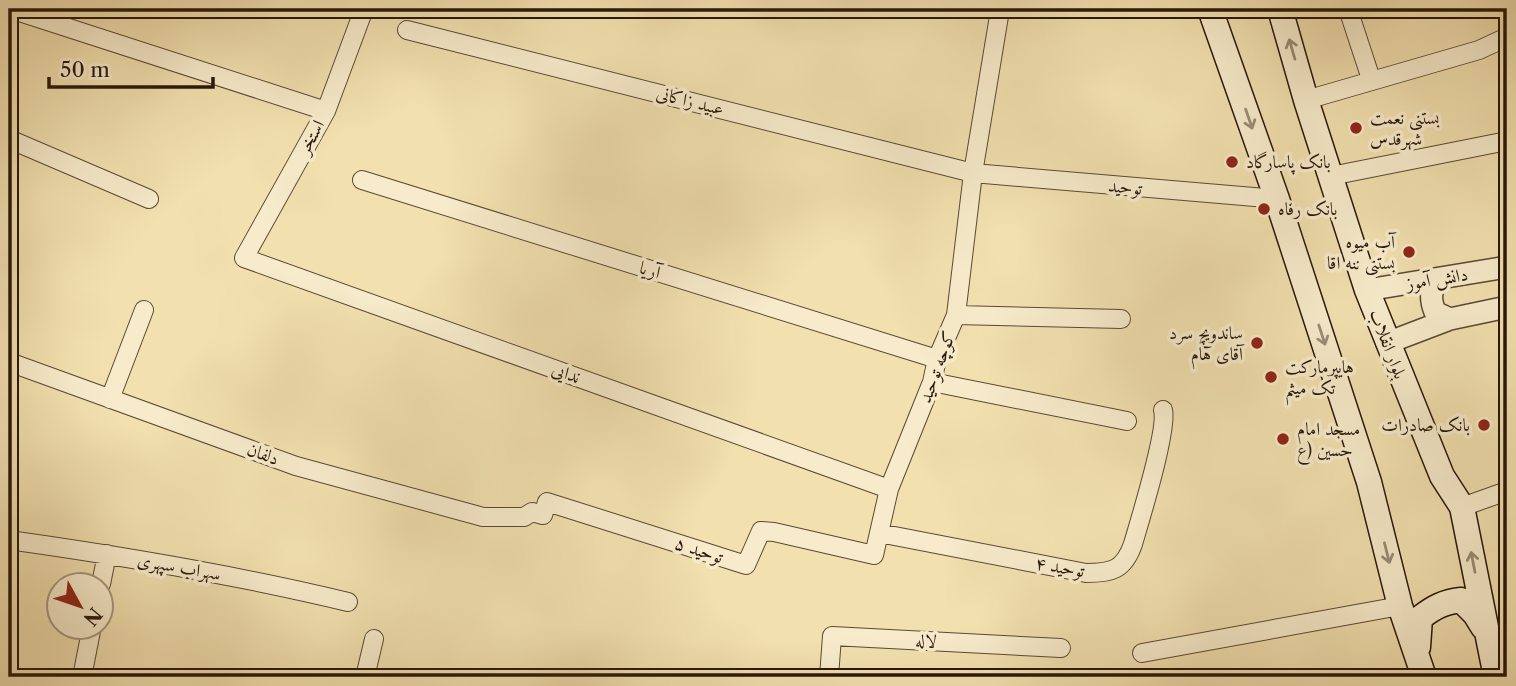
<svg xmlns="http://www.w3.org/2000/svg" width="1516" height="686" font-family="'Libre Caslon Text',Amiri,serif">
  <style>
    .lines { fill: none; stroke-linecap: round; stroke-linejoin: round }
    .minor-casing { stroke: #5a4935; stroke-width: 20 }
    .tertiary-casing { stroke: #5a4935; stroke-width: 24 }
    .secondary-casing { stroke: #28170c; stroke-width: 27 }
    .minor { stroke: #f7ebcb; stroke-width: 18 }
    .tertiary { stroke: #f7ebcb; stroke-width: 21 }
    .secondary { stroke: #f7ebcb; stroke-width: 24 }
    .oneway { stroke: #9a8c75 }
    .poi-dot { fill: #8f2418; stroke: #f7ebcb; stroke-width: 2.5 }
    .labels { text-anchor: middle; stroke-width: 7; stroke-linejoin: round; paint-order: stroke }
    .street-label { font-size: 18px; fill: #28170c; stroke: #f7ebcb }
    .poi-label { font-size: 18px; fill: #28170c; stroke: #f7ebcb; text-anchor: start }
  </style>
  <rect width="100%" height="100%" fill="#f2e0af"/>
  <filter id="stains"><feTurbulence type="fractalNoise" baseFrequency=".00286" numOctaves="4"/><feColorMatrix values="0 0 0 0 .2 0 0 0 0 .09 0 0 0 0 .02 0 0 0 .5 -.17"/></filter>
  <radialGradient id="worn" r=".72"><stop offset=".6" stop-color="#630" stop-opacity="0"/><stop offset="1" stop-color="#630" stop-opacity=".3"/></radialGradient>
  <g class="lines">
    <!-- minor casing -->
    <g class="minor-casing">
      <path id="minor" d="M 10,9 L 326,111
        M 364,9 L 326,111 L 244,258 L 889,489
        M 1348,9 L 1371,79
        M 407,30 L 973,173 L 1277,199
        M 1306,100 L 1479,50 L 1507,37
        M 9,139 L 149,199
        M 1331,176 L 1507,141
        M 362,180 L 937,359
        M 956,315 L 1121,319
        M 9,362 L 296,466 L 483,517 L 524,517 L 532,512 L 543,515 L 547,502 L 746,565 L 761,531 L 774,532 L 874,555 L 889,489 L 932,382 L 937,359 L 956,315 L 973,173 L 1000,10 L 995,9
        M 932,382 L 1127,421
        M 110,399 L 144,310
        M 1462,507 L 1507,491
        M 879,533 L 1086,573 C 1112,573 1124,570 1133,544 C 1140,520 1168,429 1163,410
        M 9,540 C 123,556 236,575 348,602
        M 101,584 L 107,554
        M 1142,653 L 1400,606
        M 82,677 L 92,626
        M 365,677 L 374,639
        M 829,677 L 832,636 L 1061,648"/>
    </g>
    <!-- tertiary casing -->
    <g class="tertiary-casing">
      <path id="tertiary" d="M 1438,279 C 1430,292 1430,299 1435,312 L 1450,319
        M 1367,290 L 1507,267
        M 1387,343 L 1450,319 L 1507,307"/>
    </g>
    <!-- secondary casing -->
    <g class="secondary-casing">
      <path id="secondary" d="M 1210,9 L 1277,199 L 1369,482 L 1400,606 L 1424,677
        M 1280,9 L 1306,100 L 1367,290 L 1442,476 L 1462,507 L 1496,677
        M 1418,647 L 1420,618 C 1434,607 1444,602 1461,600 L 1475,614 L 1483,627"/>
    </g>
    <!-- minor -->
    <use href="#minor" class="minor"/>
    <!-- tertiary -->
    <use href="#tertiary" class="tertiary"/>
    <!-- secondary -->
    <use href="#secondary" class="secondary"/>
  </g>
  <!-- one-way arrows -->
  <defs><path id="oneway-shaft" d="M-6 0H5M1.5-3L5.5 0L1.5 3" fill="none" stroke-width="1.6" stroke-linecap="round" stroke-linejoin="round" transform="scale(1.75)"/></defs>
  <g class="oneway">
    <use href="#oneway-shaft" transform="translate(1292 49) rotate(-106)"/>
    <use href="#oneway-shaft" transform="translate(1249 119) rotate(71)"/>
    <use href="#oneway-shaft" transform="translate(1322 335) rotate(72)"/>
    <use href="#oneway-shaft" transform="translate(1387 553) rotate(76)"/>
    <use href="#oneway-shaft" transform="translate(1473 562) rotate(-101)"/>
  </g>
  <!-- markers -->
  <g class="poi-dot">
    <circle cx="1356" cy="128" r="7"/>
    <circle cx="1232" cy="162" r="7"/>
    <circle cx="1264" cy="209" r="7"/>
    <circle cx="1409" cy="252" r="7"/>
    <circle cx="1257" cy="343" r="7"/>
    <circle cx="1271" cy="377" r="7"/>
    <circle cx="1484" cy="425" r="7"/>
    <circle cx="1283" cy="439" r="7"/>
  </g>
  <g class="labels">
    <!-- street labels -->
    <g class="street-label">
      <text transform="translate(690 101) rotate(14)" y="6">عبید زاکانی</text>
      <text transform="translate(311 137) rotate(-61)" y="6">استخر</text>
      <text transform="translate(1125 187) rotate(5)" y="6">توحید</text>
      <text transform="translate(650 270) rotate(17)" y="6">آریا</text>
      <text transform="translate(1437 279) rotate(-9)" y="6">دانش آموز</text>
      <text transform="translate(1388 344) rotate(69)" y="6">بلوار انقلاب</text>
      <text transform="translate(937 367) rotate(-70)" y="6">کوچه توحید</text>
      <text transform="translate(566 373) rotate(20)" y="6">ندایی</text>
      <text transform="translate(263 454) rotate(20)" y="6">دلفان</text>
      <text transform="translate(699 550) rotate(18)" y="6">توحید ۵</text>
      <text transform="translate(179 567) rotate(10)" y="6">سهراب سپهری</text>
      <text transform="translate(1060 567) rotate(10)" y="6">توحید ۴</text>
      <text transform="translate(926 641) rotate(3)" y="6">لاله</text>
    </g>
    <!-- poi labels -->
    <g class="poi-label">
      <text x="1370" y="124">بستنی نعمت<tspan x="1370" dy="21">شهرقدس</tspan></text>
      <text x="1246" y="168">بانک پاسارگاد</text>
      <text x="1278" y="215">بانک رفاه</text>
      <text x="1395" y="248" text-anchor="end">آب میوه<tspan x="1395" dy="21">بستنی ننه اقا</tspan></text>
      <text x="1243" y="339" text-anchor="end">ساندویچ سرد<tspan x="1243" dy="21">آقای هام</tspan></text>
      <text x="1285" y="373">هایپرمارکت<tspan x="1285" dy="21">تک میثم</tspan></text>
      <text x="1470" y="431" text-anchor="end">بانک صادرات</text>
      <text x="1297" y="435">مسجد امام<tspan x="1297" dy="21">حسین (ع</tspan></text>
    </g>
  </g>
  <!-- margin -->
  <rect width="1516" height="686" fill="none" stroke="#f2e0af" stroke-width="35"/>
  <rect x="10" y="10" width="1495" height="665" fill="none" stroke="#28170c" stroke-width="3.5"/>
  <rect x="18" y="18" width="1481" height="651" fill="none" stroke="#28170c" stroke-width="2"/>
  <!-- north arrow -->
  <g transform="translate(80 606) rotate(130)"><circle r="33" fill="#f7ebcb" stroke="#a4967f" stroke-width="2"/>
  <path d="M0-5L12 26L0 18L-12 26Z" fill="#8f2418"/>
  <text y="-10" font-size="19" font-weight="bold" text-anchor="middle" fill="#28170c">N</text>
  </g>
  <!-- scale -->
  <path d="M49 77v10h164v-10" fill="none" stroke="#28170c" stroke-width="3.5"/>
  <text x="60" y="77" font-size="21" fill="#28170c" stroke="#f7ebcb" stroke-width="5" paint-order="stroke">50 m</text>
  <rect width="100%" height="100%" filter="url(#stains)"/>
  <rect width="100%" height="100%" fill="url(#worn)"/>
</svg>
